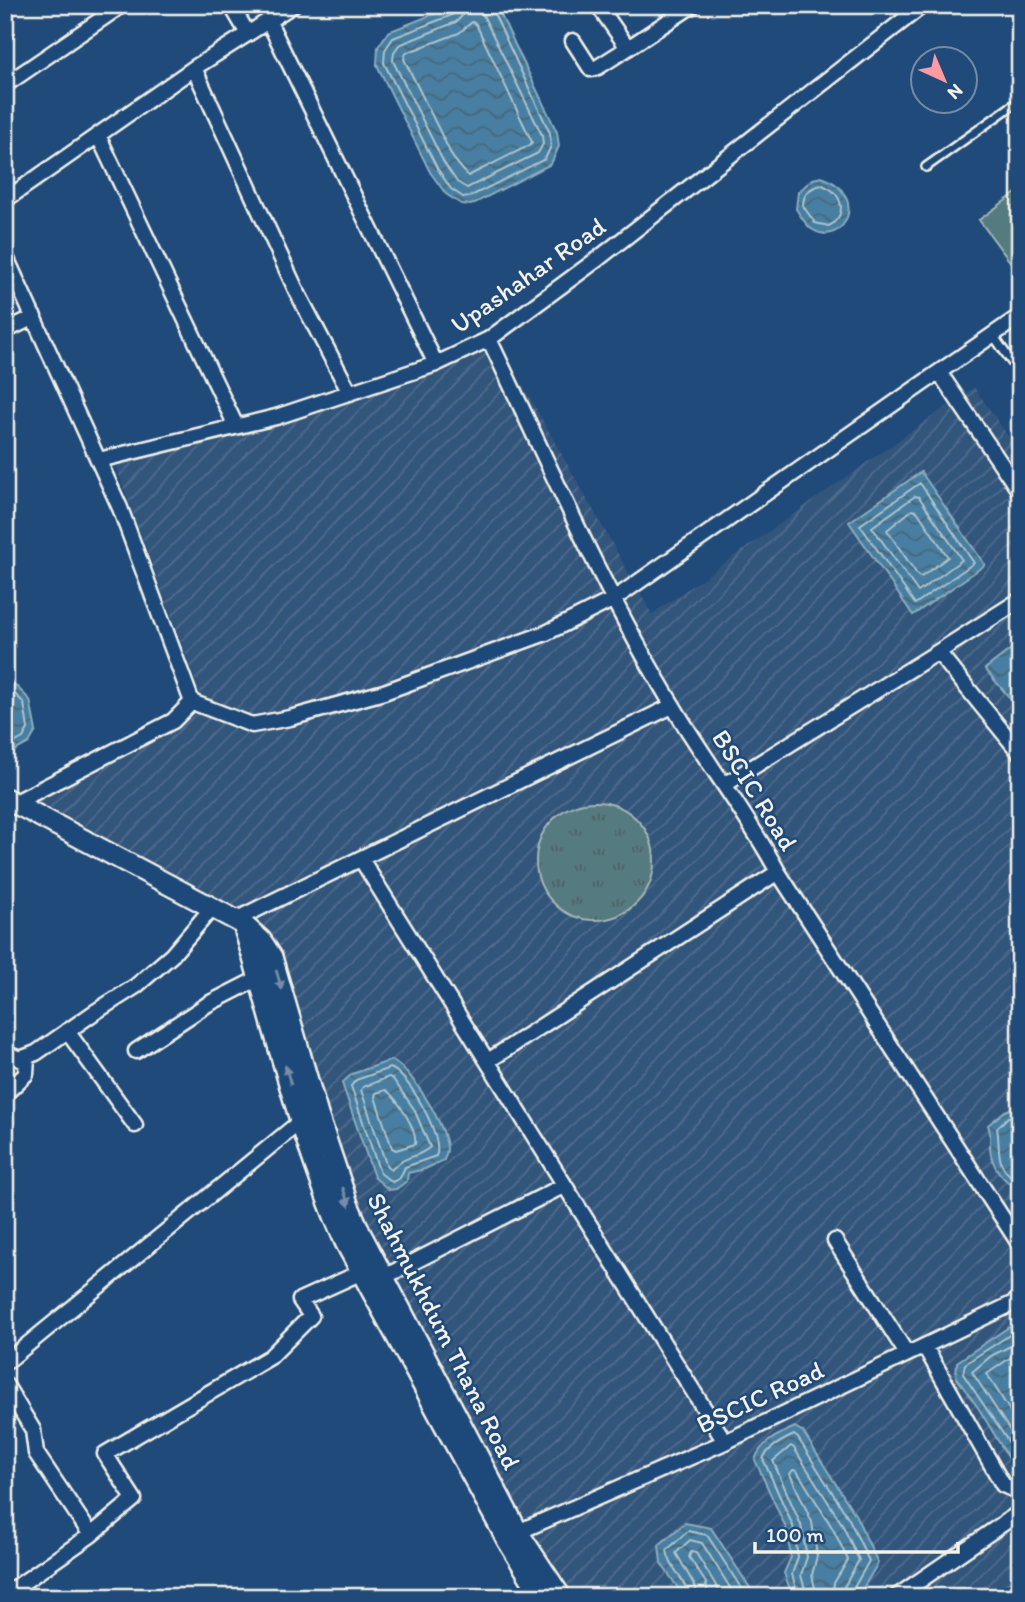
<svg xmlns="http://www.w3.org/2000/svg" width="1025" height="1602" font-family="Itim,sans-serif">
  <style>
    .industrial { fill: url(#industrial-furrows) }
    .grass { fill: url(#grass-tufts); stroke: #a4b6b4; stroke-width: 2 }
    .garden { fill: #547a80; stroke: #a4b6b4; stroke-width: 2 }
    .water { fill: url(#water-waves); stroke: #8cacbd; stroke-width: 2 }
    .lines { fill: none; stroke-linecap: round; stroke-linejoin: round }
    .shore { stroke: #aec3cc; stroke-width: 2 }
    .service-casing { stroke: #f4f1e8; stroke-width: 12 }
    .minor-casing { stroke: #f4f1e8; stroke-width: 19 }
    .secondary-casing { stroke: #f4f1e8; stroke-width: 24 }
    .service { stroke: #1f4a7a; stroke-width: 7 }
    .minor { stroke: #1f4a7a; stroke-width: 14 }
    .secondary { stroke: #1f4a7a; stroke-width: 19 }
    .oneway { fill: #748da6 }
    .labels { text-anchor: middle; stroke-width: 5; stroke-linejoin: round; paint-order: stroke }
    .street-label { font-size: 26px; fill: #f4f1e8; stroke: #1f4a7a }
  </style>
  <defs>
    <pattern id="industrial-furrows" width="10" height="10" patternUnits="userSpaceOnUse" patternTransform="scale(1.75)"><rect width="10" height="10" fill="#32547b"/><path d="M-1 1l2-2M0 10L10 0M9 11l2-2" fill="none" stroke="#506d8e"/></pattern>
    <pattern id="grass-tufts" width="24" height="20" patternUnits="userSpaceOnUse" patternTransform="scale(1.75)"><rect width="24" height="20" fill="#547a80"/><path d="M3 7l-1-3M5 7V3M7 7l1-3M15 17l-1-3M17 17v-4M19 17l1-3" fill="none" stroke="#4e6163"/></pattern>
    <pattern id="water-waves" width="16" height="10" patternUnits="userSpaceOnUse" patternTransform="scale(1.75)"><rect width="16" height="10" fill="#467ea1"/><path d="M0 5q4-4 8 0t8 0" fill="none" stroke="#476678"/></pattern>
  </defs>
  <rect width="100%" height="100%" fill="#1f4a7a"/>
  <filter id="ink" filterUnits="userSpaceOnUse"><feTurbulence type="fractalNoise" baseFrequency=".0143" numOctaves="2"/><feDisplacementMap in="SourceGraphic" scale="14" xChannelSelector="R" yChannelSelector="G"/><feConvolveMatrix kernelMatrix="1 2 1 2 8 2 1 2 1" color-interpolation-filters="sRGB"/></filter>
  <g filter="url(#ink)">
    <!-- industrial -->
    <path class="industrial" d="M 500,345 L 652,614 L 974,387 L 1020,453 L 1020,1597 L 547,1597 L 349,1242 L 247,933 L 19,811 L 206,709 L 113,459 L 412,383 Z"/>
    <!-- grass -->
    <path class="grass" d="M536 861a59 59 0 1 1 118 0a59 59 0 1 1-118 0Z"/>
    <!-- garden -->
    <path class="garden" d="M 1020,190 L 1020,275 L 979,220 Z"/>
    <!-- water -->
    <path class="water" d="M 457,5 L 496,5 L 557,132 L 559,146 L 551,164 L 471,205 L 461,204 L 446,194 L 430,172 L 377,65 L 378,47 L 388,32 Z
      M 822,177 C 870,195 844,248 813,230 C 806,226 801,216 796,209 L 798,192 L 813,179 Z
      M 921,472 L 985,565 L 913,615 L 849,522 Z
      M 1020,642 L 1020,710 L 985,669 Z
      M 5,675 L 30,700 L 36,731 L 29,743 L 5,756 Z
      M 392,1060 C 412,1071 446,1125 447,1149 C 447,1153 445,1156 444,1160 L 425,1169 L 408,1173 L 407,1181 L 396,1189 L 389,1190 L 374,1177 L 342,1083 L 352,1074 Z
      M 1017,1107 L 1020,1107 L 1020,1188 C 1003,1183 991,1165 990,1148 C 990,1139 991,1133 988,1125 L 1005,1111 Z
      M 1020,1325 L 1020,1467 L 1008,1457 L 979,1409 L 956,1377 L 957,1362 L 1009,1327 Z
      M 795,1427 L 803,1432 L 856,1516 L 878,1563 L 860,1593 L 854,1597 L 793,1597 L 784,1573 L 791,1557 L 786,1528 L 755,1460 C 760,1442 780,1434 795,1427 Z
      M 685,1523 L 711,1528 L 756,1597 L 684,1597 L 661,1563 L 659,1545 Z"/>
    <g class="lines">
      <!-- shore -->
      <path class="shore" d="M 456,5 L 452,15 L 393,38 L 385,50 L 384,63 L 437,168 L 451,189 L 463,197 L 469,197 L 545,159 L 551,146 L 550,133 L 490,5
        M 465,5 L 463,15 L 456,22 L 399,45 L 394,52 L 393,61 L 444,163 L 457,182 L 467,188 L 538,153 L 543,144 L 542,135 L 483,15 L 482,5
        M 472,22 L 476,24 L 532,142 L 530,145 L 468,176 L 453,158 L 404,59 L 406,53 L 459,33 Z
        M 822,185 C 842,192 849,214 829,226 L 815,223 L 803,206 C 803,194 810,187 822,185 Z
        M 920,483 L 974,563 L 915,604 L 860,525 Z
        M 915,496 L 919,497 L 962,560 L 918,592 L 872,527 Z
        M 912,510 L 917,511 L 948,557 L 921,577 L 918,576 L 887,530 Z
        M 5,684 L 24,703 L 28,729 L 23,738 L 5,748
        M 390,1068 C 408,1073 445,1139 436,1156 L 405,1167 L 400,1178 L 392,1182 L 380,1173 L 351,1086 L 356,1080 Z
        M 389,1077 L 393,1079 L 414,1109 L 430,1147 C 417,1159 406,1154 391,1170 L 387,1167 L 361,1090 L 363,1087 Z
        M 386,1090 C 397,1098 418,1131 415,1144 L 396,1150 L 392,1148 L 375,1097 L 376,1093 Z
        M 1020,1114 L 1008,1117 L 997,1128 C 1001,1148 993,1170 1020,1181
        M 1020,1332 L 1011,1334 L 965,1364 L 963,1374 L 1020,1459
        M 1020,1341 L 991,1356 L 972,1372 L 1020,1446
        M 1020,1351 L 987,1374 L 1020,1427
        M 689,1597 C 686,1579 669,1568 667,1550 L 688,1531 L 707,1535 L 747,1597
        M 697,1597 L 696,1588 L 676,1553 L 690,1540 L 702,1543 L 736,1597
        M 708,1597 L 706,1583 L 689,1557 L 691,1552 L 696,1553 L 723,1597
        M 798,1597 L 792,1574 L 798,1557 L 793,1526 L 763,1459 C 767,1448 783,1440 794,1435 L 798,1438 L 849,1519 L 869,1561 L 852,1591 L 851,1597
        M 807,1597 L 801,1575 L 807,1557 L 801,1525 L 773,1461 L 791,1446 L 794,1448 L 842,1524 L 859,1560 L 844,1587 L 842,1597
        M 817,1597 L 812,1575 L 817,1556 L 812,1522 L 790,1474 L 793,1470 L 797,1471 L 833,1529 L 848,1560 L 834,1583 L 832,1597"/>
      <!-- service casing -->
      <g class="service-casing">
        <path id="service" d="M 926,167 L 1020,100
          M 993,335 L 1020,374"/>
      </g>
      <!-- minor casing -->
      <g class="minor-casing">
        <path id="minor" d="M 231,5 L 248,34
          M 598,5 L 628,48 L 693,5
          M 269,22 L 436,364
          M 573,41 L 591,69 L 598,67 L 628,48
          M 194,68 L 296,290 L 350,393
          M 5,85 L 122,5
          M 98,135 L 236,426
          M 5,200 L 194,68 L 293,5
          M 5,255 L 120,508 L 192,702 L 173,721 L 14,803
          M 5,331 L 34,317
          M 489,339 C 548,462 602,589 673,706 C 706,762 747,814 778,872 L 1020,1245
          M 939,372 L 1020,316
          M 99,460 L 276,417 L 436,364 L 489,339 L 599,258 L 923,5
          M 938,652 L 1020,600
          M 192,702 L 252,725 L 290,718 L 384,692 L 546,633 L 614,599 L 939,372 L 1020,492
          M 724,785 L 938,652 L 1020,753
          M 361,859 L 725,1442
          M 235,920 L 672,706
          M 67,1031 L 135,1125
          M 136,1051 L 208,1004 L 259,978
          M 5,1053 L 20,1059 L 36,1053 L 92,1014 L 136,986 L 172,955 L 212,908
          M 488,1061 L 778,872
          M 5,1094 L 26,1074 L 27,1057
          M 835,1241 L 907,1354
          M 382,1278 L 563,1186
          M 925,1347 L 1003,1485 L 1020,1492
          M 5,1363 L 301,1121
          M 5,1384 L 33,1430 L 36,1453 L 91,1535
          M 518,1532 L 725,1442 L 1020,1300
          M 5,1595 L 91,1535 L 134,1499 L 105,1454 L 270,1357 L 311,1316 L 300,1300 L 362,1272
          M 896,1597 L 1020,1512"/>
      </g>
      <!-- secondary casing -->
      <g class="secondary-casing">
        <path id="secondary" d="M 5,798 L 243,924 L 261,940 L 272,957 L 318,1115 L 348,1204 L 361,1234 L 518,1532 L 561,1597
          M 243,925 C 276,1031 300,1141 345,1242 L 507,1540 L 542,1597"/>
      </g>
      <!-- service -->
      <use href="#service" class="service"/>
      <!-- minor -->
      <use href="#minor" class="minor"/>
      <!-- secondary -->
      <use href="#secondary" class="secondary"/>
    </g>
    <!-- one-way arrows -->
    <defs><path id="oneway-solid" d="M-6-.8H1V-3.2L6.5 0L1 3.2V.8H-6Z" transform="scale(1.75)"/></defs>
    <g class="oneway">
      <use href="#oneway-solid" transform="translate(279 980) rotate(74)"/>
      <use href="#oneway-solid" transform="translate(288 1075) rotate(-106)"/>
      <use href="#oneway-solid" transform="translate(346 1197) rotate(71)"/>
    </g>
  </g>
  <g class="labels">
    <!-- street labels -->
    <g class="street-label">
      <text transform="translate(528 275) rotate(-35)" y="9">Upashahar Road</text>
      <text transform="translate(755 790) rotate(58)" y="9">BSCIC Road</text>
      <text transform="translate(444 1331) rotate(63)" y="9">Shahmukhdum Thana Road</text>
      <text transform="translate(760 1397) rotate(-25)" y="9">BSCIC Road</text>
    </g>
  </g>
  <!-- margin -->
  <rect width="1025" height="1602" fill="none" stroke="#1f4a7a" stroke-width="28"/>
  <rect x="14" y="14" width="997" height="1574" fill="none" stroke="#f4f1e8" stroke-width="2.5" filter="url(#ink)"/>
  <!-- north arrow -->
  <g transform="translate(944 80) rotate(136)"><circle r="33" fill="#1f4a7a" stroke="#748da6" stroke-width="2"/>
  <path d="M0-5L12 26L0 18L-12 26Z" fill="#ff9aa2"/>
  <text y="-10" font-size="19" font-weight="bold" text-anchor="middle" fill="#f4f1e8">N</text>
  </g>
  <!-- scale -->
  <path d="M755 1542v10h203v-10" fill="none" stroke="#f4f1e8" stroke-width="3.5"/>
  <text x="766" y="1542" font-size="21" fill="#f4f1e8" stroke="#1f4a7a" stroke-width="5" paint-order="stroke">100 m</text>
</svg>
